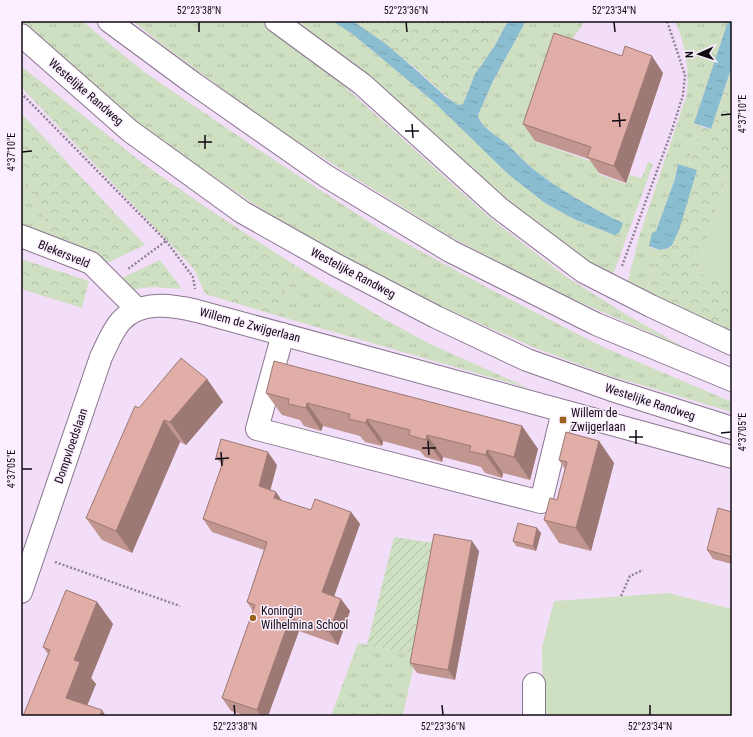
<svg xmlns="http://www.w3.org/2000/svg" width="753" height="737" font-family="'Roboto Condensed',sans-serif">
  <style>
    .grass { fill: url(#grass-tufts) }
    .forest { fill: url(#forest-crowns) }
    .garden { fill: url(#garden-furrows) }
    .pitch { fill: #cfdfc2 }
    .water { fill: url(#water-ripples) }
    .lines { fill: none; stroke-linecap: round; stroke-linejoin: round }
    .minor-casing { stroke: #89768e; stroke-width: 24 }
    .major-casing { stroke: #89768e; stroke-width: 24 }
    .path { stroke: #918295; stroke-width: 2.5; stroke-dasharray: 2 2; stroke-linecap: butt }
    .minor { stroke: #fff; stroke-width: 22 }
    .major { stroke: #fff; stroke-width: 22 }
    .wall { fill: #c19590 }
    .shaded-wall { fill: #9d7975 }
    .building { fill: #e0ada7; stroke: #9d7975 }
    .ticks { fill: none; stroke: #110a13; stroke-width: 1.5 }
    .poi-dot { fill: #9b641e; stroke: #fbeeff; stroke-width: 1.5 }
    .labels { text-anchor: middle; stroke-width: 3; stroke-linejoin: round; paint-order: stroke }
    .street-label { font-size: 12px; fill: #110a13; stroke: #fbeeff }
    .poi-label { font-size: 12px; fill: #110a13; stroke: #fbeeff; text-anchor: start }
    .neatline { fill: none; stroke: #110a13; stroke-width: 1.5 }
    .ticks-label { font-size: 10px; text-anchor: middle; fill: #110a13 }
  </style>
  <defs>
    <pattern id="grass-tufts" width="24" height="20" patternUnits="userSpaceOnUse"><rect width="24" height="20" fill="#cfdfc2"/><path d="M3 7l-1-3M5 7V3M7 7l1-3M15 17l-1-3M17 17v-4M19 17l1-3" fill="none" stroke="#b1bea6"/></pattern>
    <pattern id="forest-crowns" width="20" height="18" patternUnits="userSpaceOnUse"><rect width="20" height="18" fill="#cfdfc2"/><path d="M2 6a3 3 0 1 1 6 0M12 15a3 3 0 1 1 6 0" fill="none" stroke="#b1bea6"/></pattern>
    <pattern id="garden-furrows" width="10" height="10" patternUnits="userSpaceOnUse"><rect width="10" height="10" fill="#cfdfc2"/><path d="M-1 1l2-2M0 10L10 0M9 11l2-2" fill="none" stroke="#b1bea6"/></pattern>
    <pattern id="water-ripples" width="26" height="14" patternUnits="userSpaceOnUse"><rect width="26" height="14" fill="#89bdcf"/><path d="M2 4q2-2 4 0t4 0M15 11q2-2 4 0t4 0" fill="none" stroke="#75a1b1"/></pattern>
  </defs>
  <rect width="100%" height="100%" fill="#f3def9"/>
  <!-- grass -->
  <path class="grass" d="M 21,21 L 82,21 L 143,71 L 253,146 L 380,229 L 490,289 L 603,347 L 732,402 L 732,412 L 604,374 L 538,349 L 446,309 L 380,277 L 276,219 L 211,175 L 144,127 L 79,75 L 21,24 Z
    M 133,21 L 260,21 L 324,68 L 488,216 L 565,276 L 627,315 L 685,348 L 545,287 L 447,235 L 275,128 L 160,43 Z
    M 290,21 L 333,21 L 355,36 L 434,102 L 545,203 L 574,219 L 614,235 L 623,223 C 591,208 560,190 533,169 C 523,161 515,151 506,143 C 497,136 480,127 478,115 L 493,81 L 526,21 L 583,21 L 582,26 L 565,49 L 534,141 L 601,165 L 598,174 L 626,184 L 629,175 L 642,178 L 648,162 L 653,164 L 613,275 L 599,270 L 555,242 Z
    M 675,21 L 728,21 L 694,123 L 702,127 L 687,167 L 678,164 L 675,179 L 656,231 L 652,234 L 651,248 L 660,250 L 645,294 L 627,284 L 639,237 L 687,94 C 689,67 686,46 675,21 Z
    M 21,171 L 48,225 L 53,239 L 21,232 Z
    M 296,266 L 384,319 L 430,344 L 531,389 L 275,315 Z
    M 358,643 L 416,654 L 403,716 L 331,716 Z"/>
  <!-- forest -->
  <path class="forest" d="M 353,21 L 508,21 L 494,47 L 475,74 L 463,104 L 458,105 C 442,94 429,80 414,67 C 394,51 374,36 353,21 Z
    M 21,66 L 145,165 L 210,210 L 296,266 L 275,315 L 205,294 L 194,269 L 21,87 Z
    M 732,67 L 732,158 L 697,272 L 732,282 L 732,343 L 645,295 L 660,250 L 668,248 L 697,171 L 687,167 L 702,127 L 711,129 Z
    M 21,113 L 145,245 L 107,263 L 103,260 L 53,239 L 48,225 L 21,171 Z
    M 21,259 L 89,281 L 82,308 L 21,289 Z
    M 160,260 L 182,289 L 152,287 L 129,290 L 122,278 Z"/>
  <!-- garden -->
  <path class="garden" d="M 394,537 L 433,543 L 416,654 L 367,645 Z"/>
  <!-- pitch -->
  <path class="pitch" d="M 732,158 L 732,282 L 697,272 Z
    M 668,593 L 732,609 L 732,716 L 543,716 L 542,647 L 554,601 Z"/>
  <!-- water -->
  <path class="water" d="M 333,21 L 353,21 L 386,44 L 415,69 L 446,97 L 458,105 L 463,104 L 475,74 L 494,47 L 508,21 L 526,21 L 493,81 L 478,115 C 480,127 497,136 506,143 C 515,151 523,161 533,169 C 560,190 591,208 623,223 L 619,233 L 614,235 L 574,219 L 545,203 L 508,174 L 434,102 L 355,36 Z
    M 728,21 L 732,21 L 732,66 L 711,129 L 694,123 Z
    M 678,164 L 697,170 L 679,230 L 672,245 L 668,248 L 660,250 L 649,246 L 652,233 L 656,231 L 675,179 Z"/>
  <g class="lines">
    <!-- minor casing -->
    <g class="minor-casing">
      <path id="minor" d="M 276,21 L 362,84 L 499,208 L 584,272 L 651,306 L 732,344
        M 21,236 L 91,263 L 137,309
        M 283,334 L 257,429 L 541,502 L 563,411
        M 21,592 L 101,357 C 107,345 112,331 121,321 C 140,300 172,305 197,311 L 732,457
        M 534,684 L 534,716"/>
    </g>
    <!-- major casing -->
    <g class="major-casing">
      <path id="major" d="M 109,21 L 193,83 L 326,176 L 450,251 L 596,324 L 732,380
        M 21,35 L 130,131 L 242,212 L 336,265 L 436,317 L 527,360 L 612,390 L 732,428"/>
    </g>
    <!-- path -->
    <path class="path" d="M 21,93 L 166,241 L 128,269
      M 166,241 L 193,277 L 195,289
      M 622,266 L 672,130 L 683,95 L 685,75 L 667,21
      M 55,562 L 180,606
      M 621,596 L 630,576 L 643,570"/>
    <!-- minor -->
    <use href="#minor" class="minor"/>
    <!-- major -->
    <use href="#major" class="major"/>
  </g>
  <!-- wall -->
  <path class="wall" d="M 663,73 L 626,183 L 599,173 L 589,159 L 535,141 L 523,124 Z
    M 207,379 L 223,402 L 186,445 L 180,442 L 132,553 L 102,540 L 86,518 L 139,408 Z
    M 266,393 L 522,426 L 538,449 L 530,480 L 503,473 L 502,478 L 485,473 L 481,467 L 443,457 L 442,462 L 425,457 L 420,451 L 383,441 L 382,446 L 365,442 L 360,436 L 323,426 L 321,431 L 304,426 L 300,420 L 282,415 Z
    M 599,441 L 614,463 L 591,551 L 559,543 L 544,520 L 557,500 L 565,469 L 559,460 Z
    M 216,457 L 277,465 L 270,490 L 282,501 L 311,510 L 351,512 L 360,524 L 334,596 L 341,599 L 350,611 L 338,645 L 299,631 L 268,716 L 246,716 L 231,711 L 222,698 L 253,611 L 247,602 L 264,550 L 212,532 L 203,519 L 222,465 Z
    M 732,512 L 732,564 L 713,559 L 707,550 Z
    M 541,533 L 536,551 L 516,546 L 513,541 Z
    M 479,551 L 455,680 L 417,673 L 410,663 Z
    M 97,602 L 113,624 L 91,678 L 96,684 L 87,705 L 106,716 L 23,716 L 48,654 L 43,647 Z"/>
  <!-- shaded-wall -->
  <path class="shaded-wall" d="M 652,56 L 663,73 L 626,183 L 614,166 Z
    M 207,379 L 223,402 L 186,445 L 170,422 Z
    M 307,403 L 323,426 L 321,431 L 306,408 Z
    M 367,419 L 383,441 L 382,446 L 366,423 Z
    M 164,420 L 180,442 L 132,553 L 116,531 Z
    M 522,426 L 538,449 L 530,480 L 514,457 Z
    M 427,435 L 443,457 L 442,462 L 426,440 Z
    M 599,441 L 614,463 L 591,551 L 576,528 Z
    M 487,450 L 503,473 L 502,478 L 486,455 Z
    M 268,452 L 277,465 L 268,499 L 259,486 Z
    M 276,492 L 285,505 L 274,498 Z
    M 351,512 L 360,524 L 331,605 L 322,592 Z
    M 537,528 L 541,533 L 536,551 L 533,546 Z
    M 472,541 L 479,551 L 455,680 L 448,670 Z
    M 341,599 L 350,611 L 338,645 L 329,632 Z
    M 97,602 L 113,624 L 91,678 L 96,684 L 83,716 L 66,698 L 74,660 Z
    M 290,618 L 299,631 L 268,716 L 261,716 L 257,710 Z
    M 102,710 L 106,716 L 100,716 Z"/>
  <!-- building -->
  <path class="building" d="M 554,33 L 622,56 L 625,46 L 652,56 L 614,166 L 587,157 L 591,147 L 523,124 Z
    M 181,358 L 207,379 L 170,422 L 164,420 L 116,531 L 86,518 L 135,406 L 139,408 Z
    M 274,361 L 522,426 L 514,457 L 487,450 L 486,455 L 469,451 L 471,446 L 427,435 L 426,440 L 409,435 L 410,430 L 367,419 L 366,423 L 349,419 L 350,414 L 307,403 L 306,408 L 288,404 L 289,399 L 266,393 Z
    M 566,432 L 599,441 L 576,528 L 544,520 L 550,498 L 557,500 L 567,462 L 559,460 Z
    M 221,439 L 268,452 L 259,486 L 276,492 L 274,498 L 311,510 L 315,499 L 351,512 L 322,592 L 341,599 L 329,632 L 290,618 L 257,710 L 222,698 L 255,605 L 247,602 L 267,542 L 203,519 L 224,459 L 216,457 Z
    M 718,508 L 732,512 L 732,557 L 707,550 Z
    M 518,523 L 537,528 L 533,546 L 513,541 Z
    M 434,534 L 472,541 L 448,670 L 410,663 Z
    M 66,590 L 97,602 L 74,660 L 80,662 L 66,698 L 102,710 L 100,716 L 62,716 L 59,715 L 59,716 L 23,716 L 50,650 L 43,647 Z"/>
  <!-- ticks -->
  <path class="ticks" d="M 199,22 L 199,32M 406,22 L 407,32M 614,22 L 615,32M 619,113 L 620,127M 721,115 L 731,114M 612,121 L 626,120M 412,124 L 413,138M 405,131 L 419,131M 205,135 L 205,149M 198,142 L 212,142M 22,152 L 32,151M 636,430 L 636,444M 721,433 L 731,432M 629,437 L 643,437M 428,441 L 429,455M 422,448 L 436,448M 221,452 L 222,466M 215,459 L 229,458M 22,469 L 32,469M 234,705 L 235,715M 442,705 L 443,715M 650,705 L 650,715"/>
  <!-- markers -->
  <g class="poi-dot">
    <rect x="559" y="416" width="8" height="8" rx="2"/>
    <circle cx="253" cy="618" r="4"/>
  </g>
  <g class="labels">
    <!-- street labels -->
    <g class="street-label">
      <text transform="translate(86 92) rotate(41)" y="4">Westelijke Randweg</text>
      <text transform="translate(64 254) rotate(22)" y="4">Blekersveld</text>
      <text transform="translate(353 273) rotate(28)" y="4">Westelijke Randweg</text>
      <text transform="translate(250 325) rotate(15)" y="4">Willem de Zwijgerlaan</text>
      <text transform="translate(650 402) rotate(18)" y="4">Westelijke Randweg</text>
      <text transform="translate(71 446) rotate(-71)" y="4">Dompvloedslaan</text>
    </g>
    <!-- poi labels -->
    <g class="poi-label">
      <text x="571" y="417">Willem de<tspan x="571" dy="14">Zwijgerlaan</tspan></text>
      <text x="261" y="615">Koningin<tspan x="261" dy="14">Wilhelmina School</tspan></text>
    </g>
  </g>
  <!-- border -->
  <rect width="753" height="737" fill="none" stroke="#fbeeff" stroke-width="44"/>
  <!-- north arrow -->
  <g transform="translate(699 54) rotate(267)" stroke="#fbeeff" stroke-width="3" paint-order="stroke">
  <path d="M0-3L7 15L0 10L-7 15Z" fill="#110a13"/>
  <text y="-6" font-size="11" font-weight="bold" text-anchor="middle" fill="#110a13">N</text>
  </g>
  <rect x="22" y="22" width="709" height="693" class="neatline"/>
  <g class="ticks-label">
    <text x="199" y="14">52°23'38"N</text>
    <text x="406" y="14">52°23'36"N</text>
    <text x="614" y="14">52°23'34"N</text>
    <text transform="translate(742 114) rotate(-90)" y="4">4°37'10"E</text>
    <text transform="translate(11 152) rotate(-90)" y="4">4°37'10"E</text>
    <text transform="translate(742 432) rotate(-90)" y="4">4°37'05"E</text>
    <text transform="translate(11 469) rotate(-90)" y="4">4°37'05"E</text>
    <text x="235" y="730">52°23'38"N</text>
    <text x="443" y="730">52°23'36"N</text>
    <text x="650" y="730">52°23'34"N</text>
  </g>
</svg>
